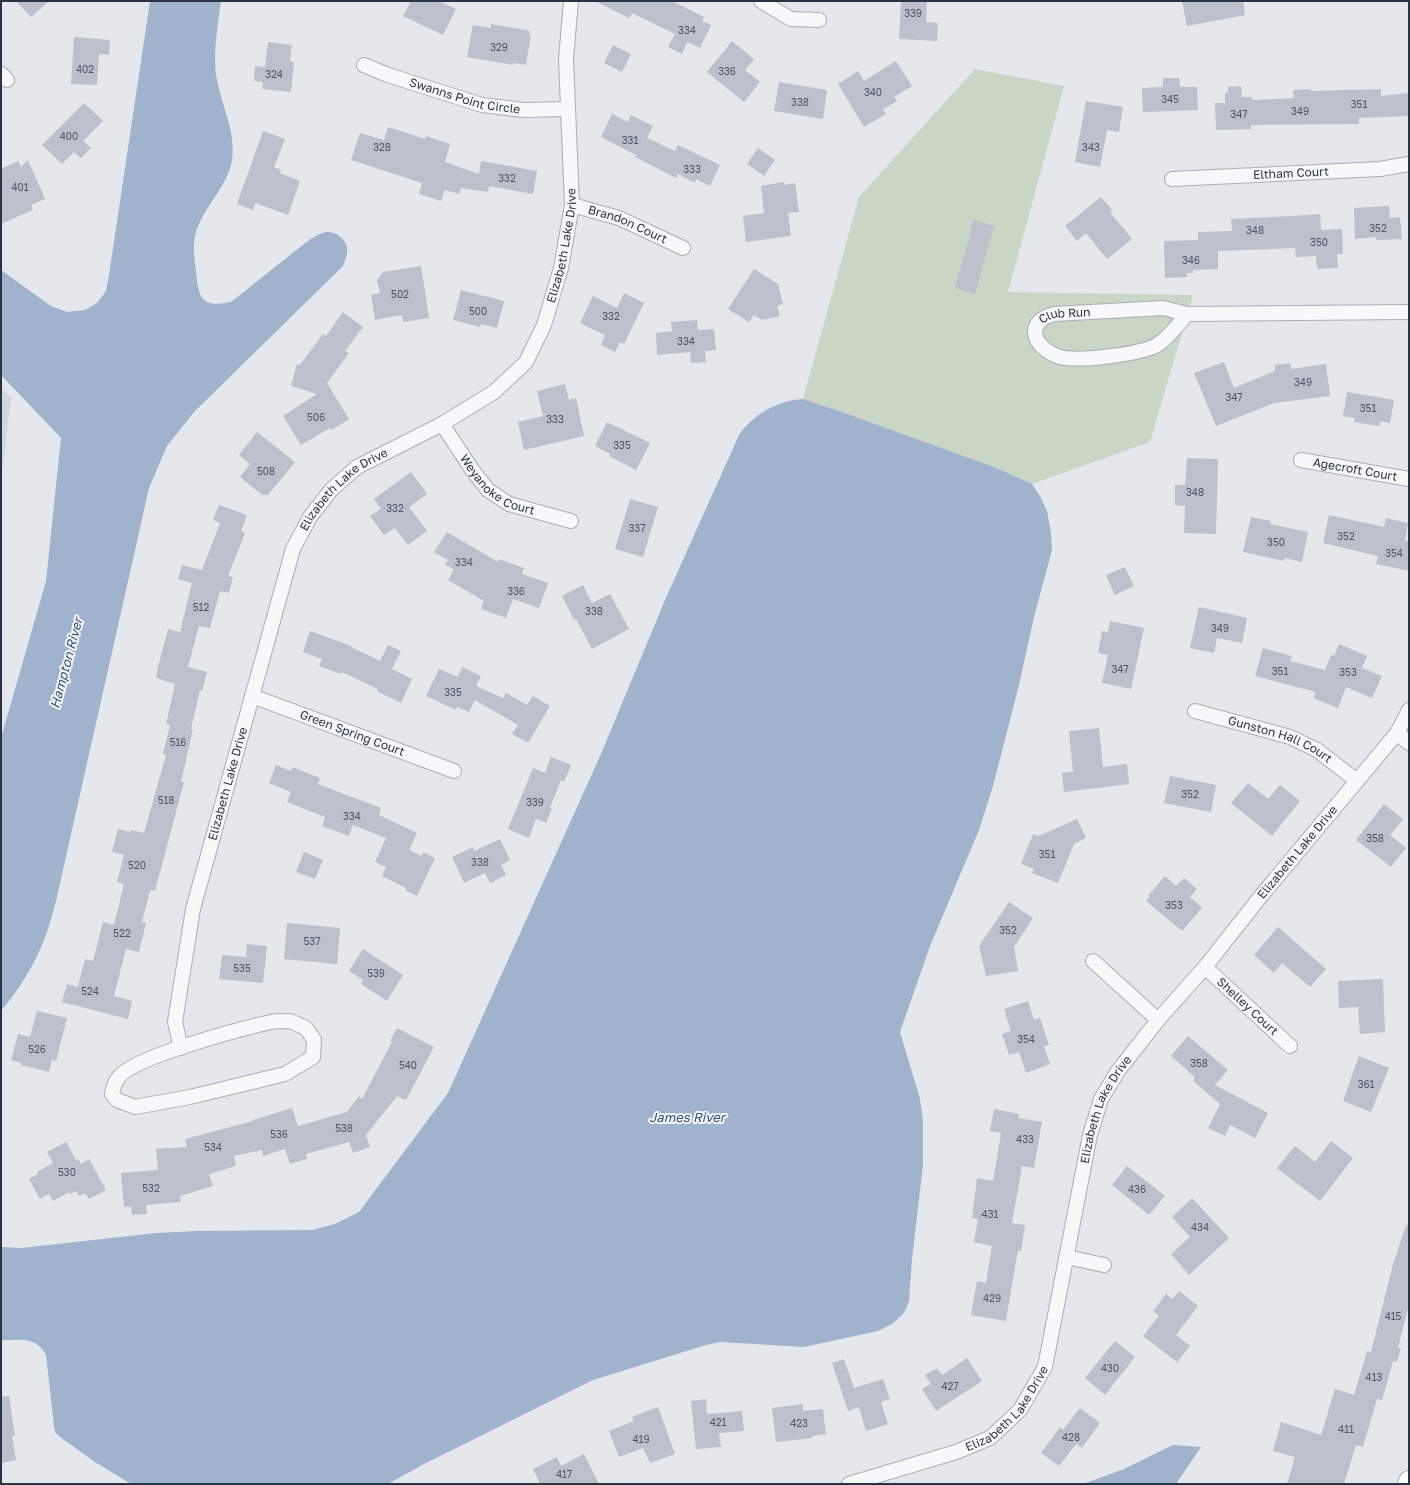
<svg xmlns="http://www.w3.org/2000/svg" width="1410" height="1485" font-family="'Golos Text',sans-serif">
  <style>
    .built { fill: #d2d6de }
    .green { fill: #c9d6c5 }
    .water { fill: #9fb4cc }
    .building { fill: #bbc0ca }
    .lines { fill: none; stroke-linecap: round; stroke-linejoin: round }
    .minor-casing { stroke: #a9aeb7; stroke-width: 16 }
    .secondary-casing { stroke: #a9aeb7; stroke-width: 22 }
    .minor { stroke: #f7f8fa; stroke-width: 14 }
    .secondary { stroke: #fff; stroke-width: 20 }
    .labels { text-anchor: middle; stroke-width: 4; stroke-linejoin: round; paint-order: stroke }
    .number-label { font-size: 10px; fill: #4f5766 }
    .street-label { font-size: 12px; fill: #2b3445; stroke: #f4f6f9 }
    .water-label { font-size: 13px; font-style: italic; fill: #34527a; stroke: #f4f6f9 }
  </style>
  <rect width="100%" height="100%" fill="#e4e7ec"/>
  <!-- built -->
  <path class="built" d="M 1,388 L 11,398 L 3,467 L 1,468 Z"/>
  <!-- green -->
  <path class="green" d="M 975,69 L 1064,86 L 1008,292 L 1193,295 L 1150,442 L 1032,484 L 994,467 L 842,412 L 803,399 L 859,197 Z"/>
  <!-- water -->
  <path class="water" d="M 150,1 L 221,1 C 218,23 212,59 217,80 C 222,107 236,131 232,160 C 228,187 201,209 195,236 C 192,251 196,267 197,281 C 200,305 210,306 231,302 L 304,244 C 311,239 317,234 326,232 C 335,231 345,238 347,247 C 348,254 345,260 343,266 L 194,412 L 167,446 L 149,488 L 56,901 C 52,914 49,928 44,940 C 34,965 19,990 1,1011 L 1,738 L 46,581 L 61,438 L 1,375 L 1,270 L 51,306 L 67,312 L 85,310 L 97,303 L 106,291 L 109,275 Z
    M 803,399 L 842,412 L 994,467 L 1032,484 L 1040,496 L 1047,511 L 1051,533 L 1052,550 L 1034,617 L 1019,685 L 993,786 L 979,830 L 930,946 L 900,1032 L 920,1099 L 923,1121 L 923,1165 L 912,1259 L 909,1301 L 906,1309 L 902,1315 L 892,1324 L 878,1331 L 804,1347 L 720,1342 L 706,1345 L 593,1380 L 422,1465 L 388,1484 L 131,1484 L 95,1462 L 60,1437 L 55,1432 L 54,1426 L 46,1355 C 36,1336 20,1340 1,1340 L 1,1247 L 21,1248 L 156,1233 L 197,1231 L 312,1230 L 335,1224 L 359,1212 L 448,1093 L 601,754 L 665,600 L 739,435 C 753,414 779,400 803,399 Z
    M 1173,1445 L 1201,1447 L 1176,1484 L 1083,1484 L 1124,1469 Z"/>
  <!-- building -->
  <path class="building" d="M 16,1 L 49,1 L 31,17 Z
    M 411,1 L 439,1 L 456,9 L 443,35 L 403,16 Z
    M 595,1 L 672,1 L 704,17 L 702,21 L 711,25 L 700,48 L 687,42 L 682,54 L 668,47 L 675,34 L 632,13 L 629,18 Z
    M 901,1 L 927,1 L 926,22 L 938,23 L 937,41 L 899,39 Z
    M 1182,1 L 1243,1 L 1245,15 L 1187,26 Z
    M 491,24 L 530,31 L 529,36 L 531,36 L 526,65 L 513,63 L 513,65 L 467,57 L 473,25 L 491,28 Z
    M 74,37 L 110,40 L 109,55 L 99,54 L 97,85 L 71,84 Z
    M 732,41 L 754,59 L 745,70 L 760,82 L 744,102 L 707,72 Z
    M 268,42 L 292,45 L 290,61 L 294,62 L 291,92 L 262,89 L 263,82 L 254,81 L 255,66 L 265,67 Z
    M 613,45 L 631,54 L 622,72 L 604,63 Z
    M 896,61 L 912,86 L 894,97 L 897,101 L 883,109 L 886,114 L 864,127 L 838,84 L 858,71 L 864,81 Z
    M 1163,78 L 1179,78 L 1180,87 L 1197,87 L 1198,110 L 1143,112 L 1142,88 L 1163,87 Z
    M 779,82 L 827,90 L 823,119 L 774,111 Z
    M 1241,86 L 1242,97 L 1252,97 L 1252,100 L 1294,98 L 1293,90 L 1311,89 L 1311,91 L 1381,89 L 1381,96 L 1409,93 L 1409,116 L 1359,118 L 1359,124 L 1251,125 L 1251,129 L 1216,130 L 1215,103 L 1225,103 L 1225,93 L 1228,93 L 1228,87 Z
    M 1086,101 L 1123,107 L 1119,132 L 1107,130 L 1100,167 L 1075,162 Z
    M 84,103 L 103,121 L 83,141 L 91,148 L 81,158 L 74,152 L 62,164 L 42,145 Z
    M 612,114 L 628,122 L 631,115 L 653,126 L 647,138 L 675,151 L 678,145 L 720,165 L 710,186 L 696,179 L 695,183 L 678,174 L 676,178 L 635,157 L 636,155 L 601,137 Z
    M 388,127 L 425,139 L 426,136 L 450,144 L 445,162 L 479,174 L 481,161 L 537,171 L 533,194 L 489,186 L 488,192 L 461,188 L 459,194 L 445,190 L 441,201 L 419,194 L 422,183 L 351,160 L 360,133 L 384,140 Z
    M 263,131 L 285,139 L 274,167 L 281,170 L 280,173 L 300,181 L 288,215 L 255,203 L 253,210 L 237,204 Z
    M 758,148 L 775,160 L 764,176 L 747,164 Z
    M 28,160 L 45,199 L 31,205 L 33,210 L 1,224 L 1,169 L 18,161 L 21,167 Z
    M 784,182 L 784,185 L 795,183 L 799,212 L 788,213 L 791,236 L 746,242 L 743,216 L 764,213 L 761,186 Z
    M 1101,197 L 1112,210 L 1110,212 L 1132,239 L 1107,259 L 1086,233 L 1077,241 L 1065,226 Z
    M 1389,206 L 1390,218 L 1400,217 L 1402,239 L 1376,240 L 1376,237 L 1355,239 L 1354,208 Z
    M 1320,214 L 1321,230 L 1342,229 L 1343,254 L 1337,254 L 1338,268 L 1317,269 L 1316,256 L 1296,257 L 1295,248 L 1218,251 L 1218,269 L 1193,270 L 1193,273 L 1187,273 L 1187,277 L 1165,278 L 1164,241 L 1198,240 L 1198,232 L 1232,231 L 1231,219 L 1293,216 Z
    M 974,220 L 994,226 L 975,294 L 955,288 Z
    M 421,266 L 429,318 L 403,322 L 402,315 L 375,320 L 371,295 L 380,293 L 377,280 L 383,272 Z
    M 754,269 L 778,284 L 783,304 L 777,306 L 780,316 L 762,320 L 754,315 L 749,322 L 728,309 Z
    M 461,290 L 504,301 L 497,328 L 481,324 L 480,327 L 453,320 Z
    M 624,293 L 644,303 L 624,344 L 620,342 L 615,352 L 601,345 L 605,335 L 580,323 L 593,296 L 617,308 Z
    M 343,312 L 363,327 L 345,351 L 349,353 L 327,383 L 349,419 L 332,430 L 330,428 L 301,445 L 283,416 L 317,394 L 291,386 L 297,364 L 300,365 L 323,334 L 326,336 Z
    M 697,320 L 698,330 L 714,329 L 716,350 L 705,351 L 706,362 L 691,363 L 690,352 L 657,355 L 656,333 L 672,331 L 671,322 Z
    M 1224,362 L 1234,388 L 1275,371 L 1275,365 L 1290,363 L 1291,369 L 1326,364 L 1330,396 L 1274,403 L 1216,426 L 1194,373 Z
    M 565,384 L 569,400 L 576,398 L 584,436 L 524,450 L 518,422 L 543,416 L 537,391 Z
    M 1347,392 L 1394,400 L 1390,423 L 1380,421 L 1379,426 L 1354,422 L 1355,418 L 1343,416 Z
    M 607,422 L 650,443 L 636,470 L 609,456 L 610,454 L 595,446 Z
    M 257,432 L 295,462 L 268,495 L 262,495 L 240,477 L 250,464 L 239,455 Z
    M 1187,458 L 1218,459 L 1216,534 L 1184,533 L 1185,506 L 1175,505 L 1175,485 L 1185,485 Z
    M 411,472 L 427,494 L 409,507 L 427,531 L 408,545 L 395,528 L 384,535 L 370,516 L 381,509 L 374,499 Z
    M 630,499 L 658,507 L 643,557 L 615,549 Z
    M 219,505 L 247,515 L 241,531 L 245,533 L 228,576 L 233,577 L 229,593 L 220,591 L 210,628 L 199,626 L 188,667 L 207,672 L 202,691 L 200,690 L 191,729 L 193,729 L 181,782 L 184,782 L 155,891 L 150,890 L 142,922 L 146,923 L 139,952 L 126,949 L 114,996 L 132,1001 L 128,1019 L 62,1002 L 67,984 L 78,987 L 85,959 L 93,961 L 103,922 L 114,925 L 124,884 L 117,882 L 124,855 L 112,852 L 118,829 L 131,832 L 131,830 L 144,833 L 166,755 L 163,754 L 170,725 L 166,724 L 175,684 L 156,678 L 158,667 L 168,629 L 180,632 L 192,583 L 178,579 L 182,565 L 202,570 L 220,523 L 213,520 Z
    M 1329,515 L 1384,527 L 1386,518 L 1408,523 L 1405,541 L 1409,541 L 1409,571 L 1376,564 L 1378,556 L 1323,543 Z
    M 1251,517 L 1271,521 L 1270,524 L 1308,532 L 1302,562 L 1285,558 L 1284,561 L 1243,552 Z
    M 447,532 L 498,562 L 499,559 L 524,568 L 522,574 L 548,583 L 539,608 L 513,599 L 506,618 L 481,609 L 484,601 L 448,580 L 454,570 L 445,564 L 448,560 L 434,552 Z
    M 1125,567 L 1134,586 L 1115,595 L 1106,575 Z
    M 583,585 L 592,603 L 610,594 L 629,629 L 592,649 L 576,619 L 574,620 L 562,596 Z
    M 1199,607 L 1247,618 L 1242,643 L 1217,638 L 1214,653 L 1190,648 Z
    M 1110,621 L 1144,628 L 1131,689 L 1102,683 L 1108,655 L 1098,653 L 1102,631 L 1108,632 Z
    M 310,631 L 351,646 L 351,647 L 380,661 L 388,645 L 401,651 L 392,669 L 412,679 L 401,703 L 377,691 L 378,689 L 342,672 L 341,674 L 319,666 L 322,659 L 303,652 Z
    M 1339,644 L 1367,656 L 1362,668 L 1382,676 L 1372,698 L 1346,687 L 1338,708 L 1313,698 L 1316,692 L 1255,676 L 1263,648 L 1292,656 L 1290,661 L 1325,670 L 1331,655 L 1334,656 Z
    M 462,667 L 481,676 L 476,686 L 503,698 L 506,693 L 527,705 L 533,696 L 550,706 L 528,743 L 512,734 L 518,725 L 475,700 L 469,712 L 457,707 L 456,710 L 426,696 L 439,669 L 458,677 Z
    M 1099,728 L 1103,767 L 1127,764 L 1129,784 L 1064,792 L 1062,773 L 1073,772 L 1069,731 Z
    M 551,757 L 571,765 L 564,782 L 561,780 L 550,808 L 552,808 L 546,823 L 536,819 L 529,838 L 508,829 L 533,768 L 545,773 Z
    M 276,765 L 291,771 L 292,767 L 320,778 L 318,784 L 381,808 L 379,815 L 417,833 L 409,850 L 422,856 L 423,852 L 435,858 L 417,896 L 405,890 L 406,888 L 382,876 L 386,867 L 375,862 L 386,838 L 353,825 L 349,836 L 322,826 L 325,817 L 287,802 L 291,792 L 269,783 Z
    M 1170,776 L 1216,785 L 1211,812 L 1164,803 Z
    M 1248,783 L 1268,799 L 1280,785 L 1300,801 L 1272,836 L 1231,803 Z
    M 1384,804 L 1403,819 L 1390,835 L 1406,848 L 1391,867 L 1356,840 Z
    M 1077,819 L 1086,838 L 1074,844 L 1058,883 L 1032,873 L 1034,869 L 1021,864 L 1033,834 L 1039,836 Z
    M 500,839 L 510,860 L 501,865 L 506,875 L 490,883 L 485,873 L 464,883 L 452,857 L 473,847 L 474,851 Z
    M 304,852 L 323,860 L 315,879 L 296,872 Z
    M 1165,876 L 1176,886 L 1184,878 L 1197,889 L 1190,897 L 1202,908 L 1182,931 L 1146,901 L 1150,897 L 1148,896 Z
    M 1009,902 L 1033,918 L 1014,947 L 1018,971 L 986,976 L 979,946 Z
    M 287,923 L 340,928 L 337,964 L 284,959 Z
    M 1278,927 L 1326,969 L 1310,987 L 1282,963 L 1274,973 L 1254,955 Z
    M 247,944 L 267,946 L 263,983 L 219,979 L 222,955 L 246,957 Z
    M 363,949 L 403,975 L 387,1001 L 361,984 L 363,980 L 349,971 Z
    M 1383,979 L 1385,1032 L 1360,1034 L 1358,1007 L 1339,1008 L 1338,981 Z
    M 1028,1001 L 1034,1020 L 1040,1018 L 1049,1045 L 1044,1046 L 1050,1064 L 1026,1073 L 1019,1052 L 1009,1055 L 1002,1034 L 1011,1031 L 1004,1009 Z
    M 37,1011 L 67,1018 L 56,1061 L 52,1060 L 49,1072 L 21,1065 L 22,1063 L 11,1060 L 18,1034 L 30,1037 Z
    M 397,1028 L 434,1047 L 406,1100 L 397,1096 L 366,1135 L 370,1147 L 353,1153 L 349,1142 L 306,1154 L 307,1159 L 290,1164 L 285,1149 L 263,1156 L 262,1150 L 234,1156 L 236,1166 L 209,1174 L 213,1186 L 180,1196 L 181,1202 L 146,1205 L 147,1214 L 132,1215 L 131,1207 L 124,1207 L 121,1173 L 158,1170 L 156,1149 L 187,1147 L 185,1139 L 253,1121 L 253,1120 L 292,1108 L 298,1126 L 347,1112 L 359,1096 L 362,1099 L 392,1042 L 390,1041 Z
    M 1188,1036 L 1228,1070 L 1215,1085 L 1268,1113 L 1255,1138 L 1230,1125 L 1225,1136 L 1208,1128 L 1220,1104 L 1193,1081 L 1195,1077 L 1171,1056 Z
    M 1359,1056 L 1389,1068 L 1371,1112 L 1343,1101 Z
    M 994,1109 L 1019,1114 L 1018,1118 L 1042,1122 L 1034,1168 L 1022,1166 L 1012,1223 L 1025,1225 L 1021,1251 L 1018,1250 L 1006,1321 L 971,1315 L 977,1281 L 986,1283 L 992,1246 L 974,1242 L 978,1219 L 972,1218 L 977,1178 L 993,1181 L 1001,1133 L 990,1131 Z
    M 1331,1141 L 1353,1158 L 1320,1201 L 1277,1168 L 1295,1146 L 1315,1162 Z
    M 66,1142 L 76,1160 L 78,1159 L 81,1164 L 89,1159 L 106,1190 L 89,1199 L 85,1193 L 79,1196 L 76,1191 L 70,1194 L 69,1192 L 53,1201 L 49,1194 L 40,1199 L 29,1179 L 38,1174 L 37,1172 L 53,1163 L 47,1152 Z
    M 1127,1166 L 1165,1196 L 1149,1215 L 1112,1185 Z
    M 1192,1198 L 1229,1238 L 1189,1275 L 1171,1254 L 1190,1237 L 1172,1217 Z
    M 1406,1225 L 1409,1225 L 1409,1304 L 1398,1348 L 1401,1349 L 1397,1362 L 1393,1361 L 1382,1400 L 1377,1399 L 1363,1447 L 1356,1445 L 1344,1484 L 1287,1484 L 1295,1457 L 1273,1451 L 1281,1422 L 1321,1435 L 1335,1389 L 1354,1395 L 1367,1351 L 1371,1352 L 1392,1268 Z
    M 1179,1291 L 1198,1306 L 1176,1335 L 1190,1346 L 1177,1362 L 1143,1336 L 1159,1316 L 1153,1311 L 1166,1294 L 1172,1299 Z
    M 1115,1341 L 1135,1357 L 1105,1395 L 1085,1378 Z
    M 967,1358 L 982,1381 L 936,1411 L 922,1389 L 931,1384 L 925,1375 L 937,1368 L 942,1375 Z
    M 844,1359 L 854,1388 L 883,1379 L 890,1399 L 881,1402 L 888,1424 L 866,1431 L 859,1407 L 848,1411 L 832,1363 Z
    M 9,1396 L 15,1436 L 12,1436 L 16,1460 L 1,1463 L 1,1397 Z
    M 706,1399 L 707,1414 L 742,1411 L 744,1431 L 719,1433 L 721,1447 L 696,1449 L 691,1401 Z
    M 803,1404 L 803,1411 L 823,1409 L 826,1434 L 812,1436 L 812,1438 L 776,1442 L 772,1408 Z
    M 658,1407 L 675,1454 L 650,1463 L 643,1448 L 619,1457 L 609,1431 L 634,1421 L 632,1417 Z
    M 1080,1408 L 1100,1423 L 1082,1448 L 1076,1444 L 1059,1466 L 1041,1453 L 1060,1427 L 1063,1430 Z
    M 584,1454 L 599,1484 L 540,1484 L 533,1469 L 557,1457 L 561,1466 Z"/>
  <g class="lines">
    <!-- minor casing -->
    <g class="minor-casing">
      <g id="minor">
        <path d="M 761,1 L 791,19 L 819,20"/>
        <path id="s1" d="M 364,65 L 388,75 L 482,105 L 523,110 L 568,109"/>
        <path d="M 1,74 L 7,80"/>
        <path id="s2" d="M 1172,179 L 1380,169 L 1409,164"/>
        <path id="s3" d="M 572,205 L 619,218 L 683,248"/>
        <path id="s4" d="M 1187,314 C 1178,325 1169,337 1157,345 C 1141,354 1074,363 1057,356 C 1033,347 1024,322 1054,314 L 1163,308 L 1187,314 L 1409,312"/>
        <path id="s5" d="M 442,424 L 473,471 L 488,490 L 509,504 L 571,521"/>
        <path id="s6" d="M 1301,460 L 1409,479"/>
        <path id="s7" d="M 252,696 L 454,771"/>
        <path id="s8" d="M 1195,711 L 1290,737 L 1317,750 L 1357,781"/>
        <path d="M 1397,733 L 1409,743"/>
        <path d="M 1093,961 L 1158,1020"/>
        <path id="s9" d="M 1205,967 L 1290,1046"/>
        <path d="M 290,1021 L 306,1028 L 314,1040 L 313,1057 L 285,1074 L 190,1097 L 135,1107 L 117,1100 L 112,1094 C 113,1088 115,1081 119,1077 C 133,1057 244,1028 271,1022 C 277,1021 284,1021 290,1021 Z"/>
        <path id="s10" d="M 181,1048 L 175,1022 L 193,909 L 293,549 L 310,517 L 331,490 L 357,467 L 442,424 L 494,392 L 526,362 L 544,325 L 561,268 L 572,205 L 566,59 L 571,1"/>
        <path d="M 1067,1257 L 1104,1265"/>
        <path id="s11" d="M 849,1484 L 956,1452 L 990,1438 L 1020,1410 L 1045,1367 L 1090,1135 L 1101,1099 L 1118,1071 L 1158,1020 L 1205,967 L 1261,896 L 1397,733 L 1409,710"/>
      </g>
    </g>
    <!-- secondary casing -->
    <g class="secondary-casing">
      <path id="secondary" d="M 1408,1484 L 1409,1481"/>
    </g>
    <!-- minor -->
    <use href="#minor" class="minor"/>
    <!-- secondary -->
    <use href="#secondary" class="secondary"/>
  </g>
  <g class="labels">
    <!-- number labels -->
    <g class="number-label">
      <text x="913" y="17">339</text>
      <text x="687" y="34">334</text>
      <text x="499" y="51">329</text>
      <text x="85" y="73">402</text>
      <text x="727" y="75">336</text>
      <text x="274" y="78">324</text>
      <text x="873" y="96">340</text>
      <text x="1170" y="103">345</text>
      <text x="800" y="106">338</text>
      <text x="1359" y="108">351</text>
      <text x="1300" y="115">349</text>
      <text x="1239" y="118">347</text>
      <text x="69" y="140">400</text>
      <text x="630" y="144">331</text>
      <text x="382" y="151">328</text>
      <text x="1091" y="151">343</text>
      <text x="692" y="173">333</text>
      <text x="507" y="182">332</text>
      <text x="20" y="191">401</text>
      <text x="1378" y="232">352</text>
      <text x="1255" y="234">348</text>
      <text x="1319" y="246">350</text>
      <text x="1191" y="264">346</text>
      <text x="400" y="298">502</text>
      <text x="478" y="315">500</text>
      <text x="611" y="320">332</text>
      <text x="686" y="345">334</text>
      <text x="1303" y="386">349</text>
      <text x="1234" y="401">347</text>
      <text x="1368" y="412">351</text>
      <text x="316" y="421">506</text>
      <text x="555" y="423">333</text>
      <text x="622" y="449">335</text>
      <text x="266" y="475">508</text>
      <text x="1195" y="496">348</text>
      <text x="395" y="512">332</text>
      <text x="637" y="532">337</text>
      <text x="1346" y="540">352</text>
      <text x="1276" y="546">350</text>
      <text x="1394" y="557">354</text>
      <text x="464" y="566">334</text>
      <text x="516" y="595">336</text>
      <text x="201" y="611">512</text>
      <text x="594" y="615">338</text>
      <text x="1220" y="632">349</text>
      <text x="1120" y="673">347</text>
      <text x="1280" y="675">351</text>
      <text x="1348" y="676">353</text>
      <text x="453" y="696">335</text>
      <text x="178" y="746">516</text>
      <text x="1190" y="798">352</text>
      <text x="166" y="804">518</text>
      <text x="535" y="806">339</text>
      <text x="352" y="820">334</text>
      <text x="1375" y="842">358</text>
      <text x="1047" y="858">351</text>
      <text x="480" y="866">338</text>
      <text x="137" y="869">520</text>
      <text x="1174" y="909">353</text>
      <text x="1008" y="934">352</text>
      <text x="122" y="937">522</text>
      <text x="312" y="945">537</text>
      <text x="242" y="972">535</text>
      <text x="376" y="977">539</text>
      <text x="90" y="995">524</text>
      <text x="1026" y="1043">354</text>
      <text x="37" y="1053">526</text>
      <text x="1199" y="1067">358</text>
      <text x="408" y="1069">540</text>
      <text x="1366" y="1088">361</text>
      <text x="344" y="1132">538</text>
      <text x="279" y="1138">536</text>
      <text x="1025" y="1143">433</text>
      <text x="213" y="1151">534</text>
      <text x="67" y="1176">530</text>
      <text x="151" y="1192">532</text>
      <text x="1137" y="1193">436</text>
      <text x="990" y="1218">431</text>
      <text x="1200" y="1231">434</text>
      <text x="992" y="1302">429</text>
      <text x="1393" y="1320">415</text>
      <text x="1110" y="1372">430</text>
      <text x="1374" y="1381">413</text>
      <text x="950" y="1390">427</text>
      <text x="718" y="1426">421</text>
      <text x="799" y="1427">423</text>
      <text x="1346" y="1433">411</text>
      <text x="1071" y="1441">428</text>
      <text x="641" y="1443">419</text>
      <text x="564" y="1478">417</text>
    </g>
    <!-- street labels -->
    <g class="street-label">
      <text dy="4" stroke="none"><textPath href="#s1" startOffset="106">Swanns Point Circle</textPath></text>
      <text dy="4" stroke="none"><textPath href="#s2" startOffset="119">Eltham Court</textPath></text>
      <text dy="4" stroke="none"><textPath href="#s3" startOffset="59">Brandon Court</textPath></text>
      <text dy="4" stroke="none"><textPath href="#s10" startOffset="943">Elizabeth Lake Drive</textPath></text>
      <text dy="4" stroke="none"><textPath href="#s4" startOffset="218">Club Run</textPath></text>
      <text dy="4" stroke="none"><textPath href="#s6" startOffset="55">Agecroft Court</textPath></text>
      <text dy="4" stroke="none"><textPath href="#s5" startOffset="85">Weyanoke Court</textPath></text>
      <text dy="4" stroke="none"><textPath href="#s10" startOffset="595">Elizabeth Lake Drive</textPath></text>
      <text dy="4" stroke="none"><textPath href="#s7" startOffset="107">Green Spring Court</textPath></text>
      <text dy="4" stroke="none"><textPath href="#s8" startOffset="90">Gunston Hall Court</textPath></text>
      <text dy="4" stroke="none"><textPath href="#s10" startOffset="271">Elizabeth Lake Drive</textPath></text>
      <text dy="4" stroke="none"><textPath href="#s11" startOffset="829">Elizabeth Lake Drive</textPath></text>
      <text dy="4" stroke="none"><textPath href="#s9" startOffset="58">Shelley Court</textPath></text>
      <text dy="4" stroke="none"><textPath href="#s11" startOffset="505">Elizabeth Lake Drive</textPath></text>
      <text dy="4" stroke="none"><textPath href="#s11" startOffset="181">Elizabeth Lake Drive</textPath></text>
    </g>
    <!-- water labels -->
    <g class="water-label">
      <text transform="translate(66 663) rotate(-75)" y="5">Hampton River</text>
      <text x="687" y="1122">James River</text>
    </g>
  </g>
  <!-- border -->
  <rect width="1410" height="1485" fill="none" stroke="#2b3445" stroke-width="4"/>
</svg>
